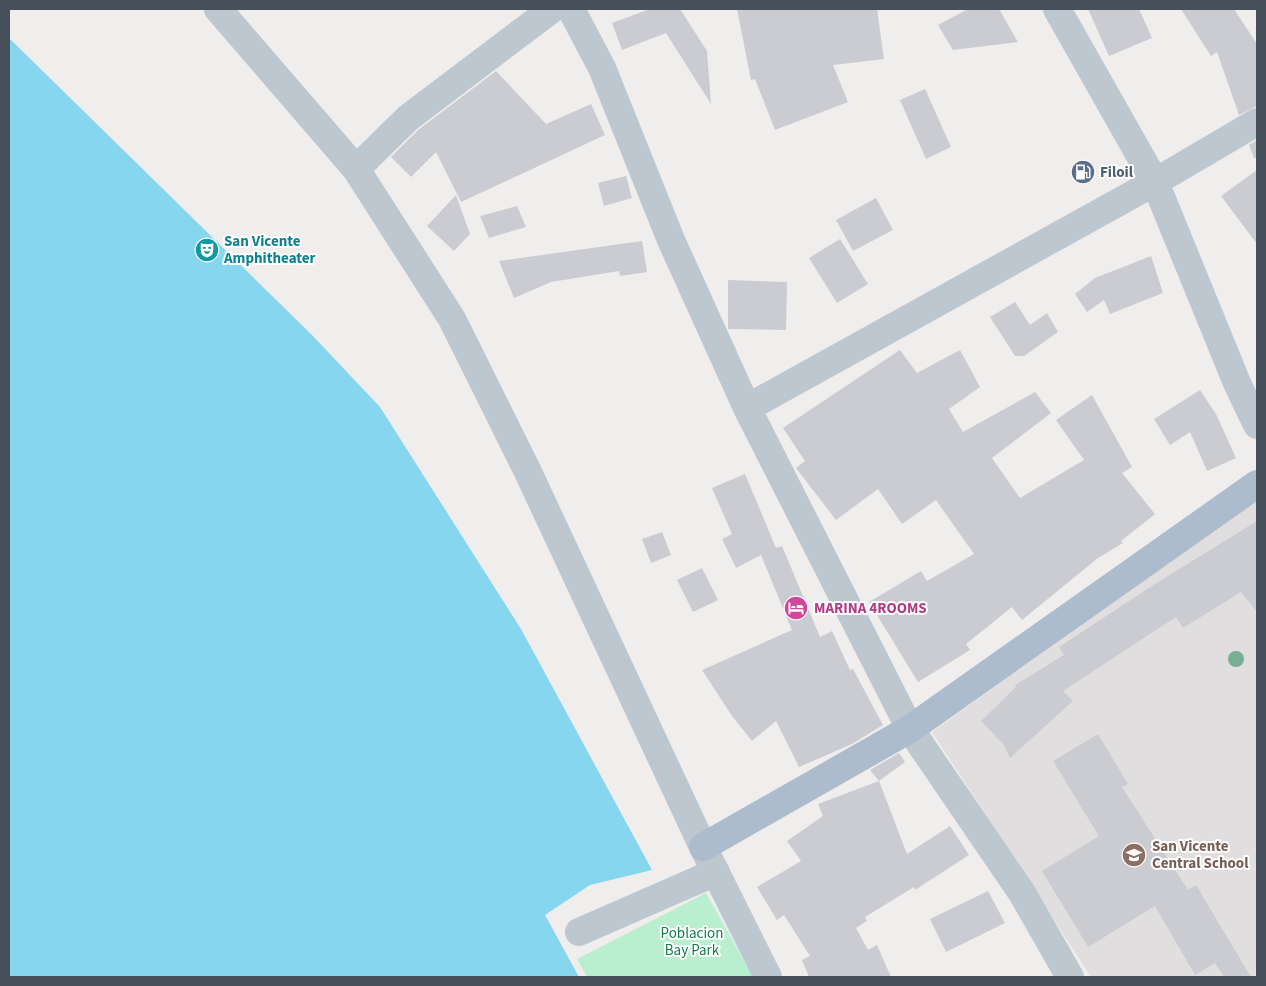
<svg xmlns="http://www.w3.org/2000/svg" width="1266" height="986" font-family="'Source Sans 3',sans-serif">
  <style>
    .education { fill: #e1dedf }
    .green { fill: #b9efcf }
    .water { fill: #85d6ee }
    .building { fill: #caccd2 }
    .lines { fill: none; stroke-linecap: round; stroke-linejoin: round }
    .minor { stroke: #bdc7d0; stroke-width: 28 }
    .major { stroke: #acbccd; stroke-width: 28 }
    .tree { fill: #77af94 }
    .labels { text-anchor: middle; stroke-width: 4; stroke-linejoin: round; paint-order: stroke }
    .service-label { font-size: 15px; font-weight: bold; fill: #4e5e75; stroke: #fff; text-anchor: start }
    .culture-label { font-size: 15px; font-weight: bold; fill: #0d838f; stroke: #fff; text-anchor: start }
    .hotel-label { font-size: 15px; font-weight: bold; fill: #b23c85; stroke: #fff; text-anchor: start }
    .education-label { font-size: 15px; font-weight: bold; fill: #785e54; stroke: #fff; text-anchor: start }
    .park-label { font-size: 15px; fill: #147d4b; stroke: #fff }
  </style>
  <rect width="100%" height="100%" fill="#f0eded"/>
  <!-- education -->
  <path class="education" d="M 1257,499 L 1257,977 L 1091,977 L 932,732 Z"/>
  <!-- green -->
  <path class="green" d="M 706,893 L 753,977 L 587,977 L 577,959 Z"/>
  <!-- water -->
  <path class="water" d="M 9,38 L 312,335 L 380,407 L 521,629 L 652,870 L 590,885 L 545,915 L 579,977 L 9,977 Z"/>
  <!-- building -->
  <path class="building" d="M 650,9 L 680,9 L 707,51 L 711,104 L 666,33 L 622,50 L 612,23 Z
    M 737,9 L 877,9 L 884,59 L 833,65 L 848,102 L 775,130 L 755,79 L 751,80 Z
    M 968,9 L 999,9 L 1018,42 L 953,50 L 938,25 Z
    M 1088,9 L 1139,9 L 1152,38 L 1109,56 Z
    M 1181,9 L 1234,9 L 1257,44 L 1257,106 L 1239,115 L 1217,52 L 1211,56 Z
    M 496,71 L 546,124 L 591,104 L 605,135 L 461,202 L 436,152 L 411,177 L 391,157 L 418,130 Z
    M 925,89 L 951,147 L 926,159 L 900,100 Z
    M 1257,140 L 1257,158 L 1254,158 L 1249,145 Z
    M 1257,170 L 1257,244 L 1221,196 Z
    M 626,176 L 632,198 L 604,206 L 598,183 Z
    M 456,195 L 470,234 L 454,251 L 427,226 Z
    M 876,198 L 893,230 L 853,251 L 836,220 Z
    M 517,206 L 526,227 L 489,238 L 480,216 Z
    M 840,239 L 868,284 L 837,303 L 809,258 Z
    M 642,241 L 647,272 L 620,276 L 619,271 L 551,282 L 514,298 L 499,261 Z
    M 1151,256 L 1163,293 L 1110,314 L 1104,300 L 1087,312 L 1075,294 L 1095,278 Z
    M 728,280 L 787,282 L 786,330 L 728,329 Z
    M 1015,302 L 1030,325 L 1047,313 L 1058,332 L 1024,356 L 1015,356 L 990,317 Z
    M 900,350 L 917,373 L 960,350 L 980,387 L 949,409 L 963,432 L 1035,392 L 1051,413 L 992,458 L 1020,498 L 1084,460 L 1056,420 L 1092,395 L 1132,467 L 1122,473 L 1155,514 L 1121,541 L 1123,543 L 1098,558 L 1022,620 L 1012,607 L 966,644 L 970,650 L 918,682 L 869,602 L 921,571 L 927,581 L 974,554 L 936,500 L 902,524 L 878,489 L 836,520 L 796,468 L 805,461 L 783,428 Z
    M 1200,390 L 1216,414 L 1236,458 L 1207,471 L 1190,432 L 1170,445 L 1154,419 Z
    M 745,474 L 776,548 L 782,546 L 820,637 L 832,631 L 850,670 L 853,669 L 883,725 L 852,744 L 799,767 L 776,721 L 752,741 L 732,716 L 702,670 L 792,630 L 761,555 L 736,568 L 722,539 L 732,534 L 712,488 Z
    M 1257,521 L 1257,612 L 1241,592 L 1183,628 L 1176,617 L 1063,691 L 1073,701 L 1010,758 L 1003,744 L 981,721 L 1016,687 L 1015,685 L 1064,655 L 1059,647 L 1155,584 Z
    M 662,532 L 671,555 L 651,563 L 642,539 Z
    M 702,568 L 718,600 L 693,612 L 677,580 Z
    M 1098,734 L 1128,784 L 1122,787 L 1188,890 L 1196,885 L 1251,977 L 1224,977 L 1215,963 L 1195,975 L 1155,906 L 1088,947 L 1042,871 L 1099,836 L 1053,761 Z
    M 899,753 L 905,762 L 879,781 L 870,770 Z
    M 879,781 L 907,854 L 950,826 L 969,855 L 915,890 L 914,887 L 865,917 L 867,921 L 856,928 L 868,950 L 877,945 L 891,977 L 809,977 L 802,960 L 810,956 L 784,915 L 777,920 L 757,887 L 801,861 L 787,841 L 823,816 L 818,804 Z
    M 988,891 L 1005,923 L 946,952 L 930,919 Z"/>
  <g class="lines">
    <!-- minor -->
    <path class="minor" d="M 218,9 L 356,169 L 452,319 L 528,472 L 703,847 L 768,977
      M 571,9 L 602,68 L 671,240 L 747,408
      M 1057,9 L 1155,182 L 1237,383 L 1257,425
      M 356,169 L 408,118 L 552,9
      M 579,932 L 716,872
      M 1070,977 L 1022,893 L 910,729 L 747,408 L 1155,182 L 1257,122"/>
    <!-- major -->
    <path class="major" d="M 703,847 L 910,729 L 1257,484"/>
  </g>
  <!-- trees -->
  <circle class="tree" cx="1236" cy="659" r="8"/>
  <!-- icons -->
  <defs>
    <g id="fuel-disc" transform="scale(1.25)"><circle r="9.5" fill="#5c6f8a" stroke="#fff"/><path d="M-5.5-6h7V0h2V4h1.3V-2.5L3-4.5l.8-.8L6-3V5H2.5V1h-1V6h-7ZM-4.2-4.7v3.2H.2V-4.7Z" fill="#fff"/></g>
    <g id="theatre-disc" transform="scale(1.25)"><circle r="9.5" fill="#0f9aa8" stroke="#fff"/><path d="M-5-5.5Q0-4 5-5.5V0Q5 5 0 6Q-5 5-5 0ZM-3.3-2.5H-1v1.5H-3.3ZM1-2.5H3.3v1.5H1ZM-2.8 1Q0 5.5 2.8 1Z" fill="#fff"/></g>
    <g id="hotel-disc" transform="scale(1.25)"><circle r="9.5" fill="#d1479c" stroke="#fff"/><path d="M-6-4.5h1.5V1H6V5H4.5V3h-9V5H-6ZM-4 0a1.8 1.8 0 1 1 3.6 0ZM.5 0V-2.5h3Q6-2.5 6 0Z" fill="#fff"/></g>
    <g id="school-disc" transform="scale(1.25)"><circle r="9.5" fill="#8d6e63" stroke="#fff"/><path d="M0-5L7-2L0 1L-7-2ZM-4 1L0 2.5L4 1V4Q0 6-4 4Z" fill="#fff"/></g>
  </defs>
  <g fill-rule="evenodd">
    <use href="#fuel-disc" x="1083" y="172"/>
    <use href="#theatre-disc" x="207" y="250"/>
    <use href="#hotel-disc" x="796" y="608"/>
    <use href="#school-disc" x="1134" y="855"/>
  </g>
  <g class="labels">
    <!-- service labels -->
    <g class="service-label">
      <text x="1100" y="177">Filoil</text>
    </g>
    <!-- culture labels -->
    <g class="culture-label">
      <text x="224" y="246">San Vicente<tspan x="224" dy="17">Amphitheater</tspan></text>
    </g>
    <!-- hotel labels -->
    <g class="hotel-label">
      <text x="814" y="613">MARINA 4ROOMS</text>
    </g>
    <!-- education labels -->
    <g class="education-label">
      <text x="1152" y="851">San Vicente<tspan x="1152" dy="17">Central School</tspan></text>
    </g>
    <!-- park labels -->
    <g class="park-label">
      <text x="692" y="938">Poblacion<tspan x="692" dy="17">Bay Park</tspan></text>
    </g>
  </g>
  <!-- border -->
  <rect width="1266" height="986" fill="none" stroke="#45505b" stroke-width="20"/>
</svg>
